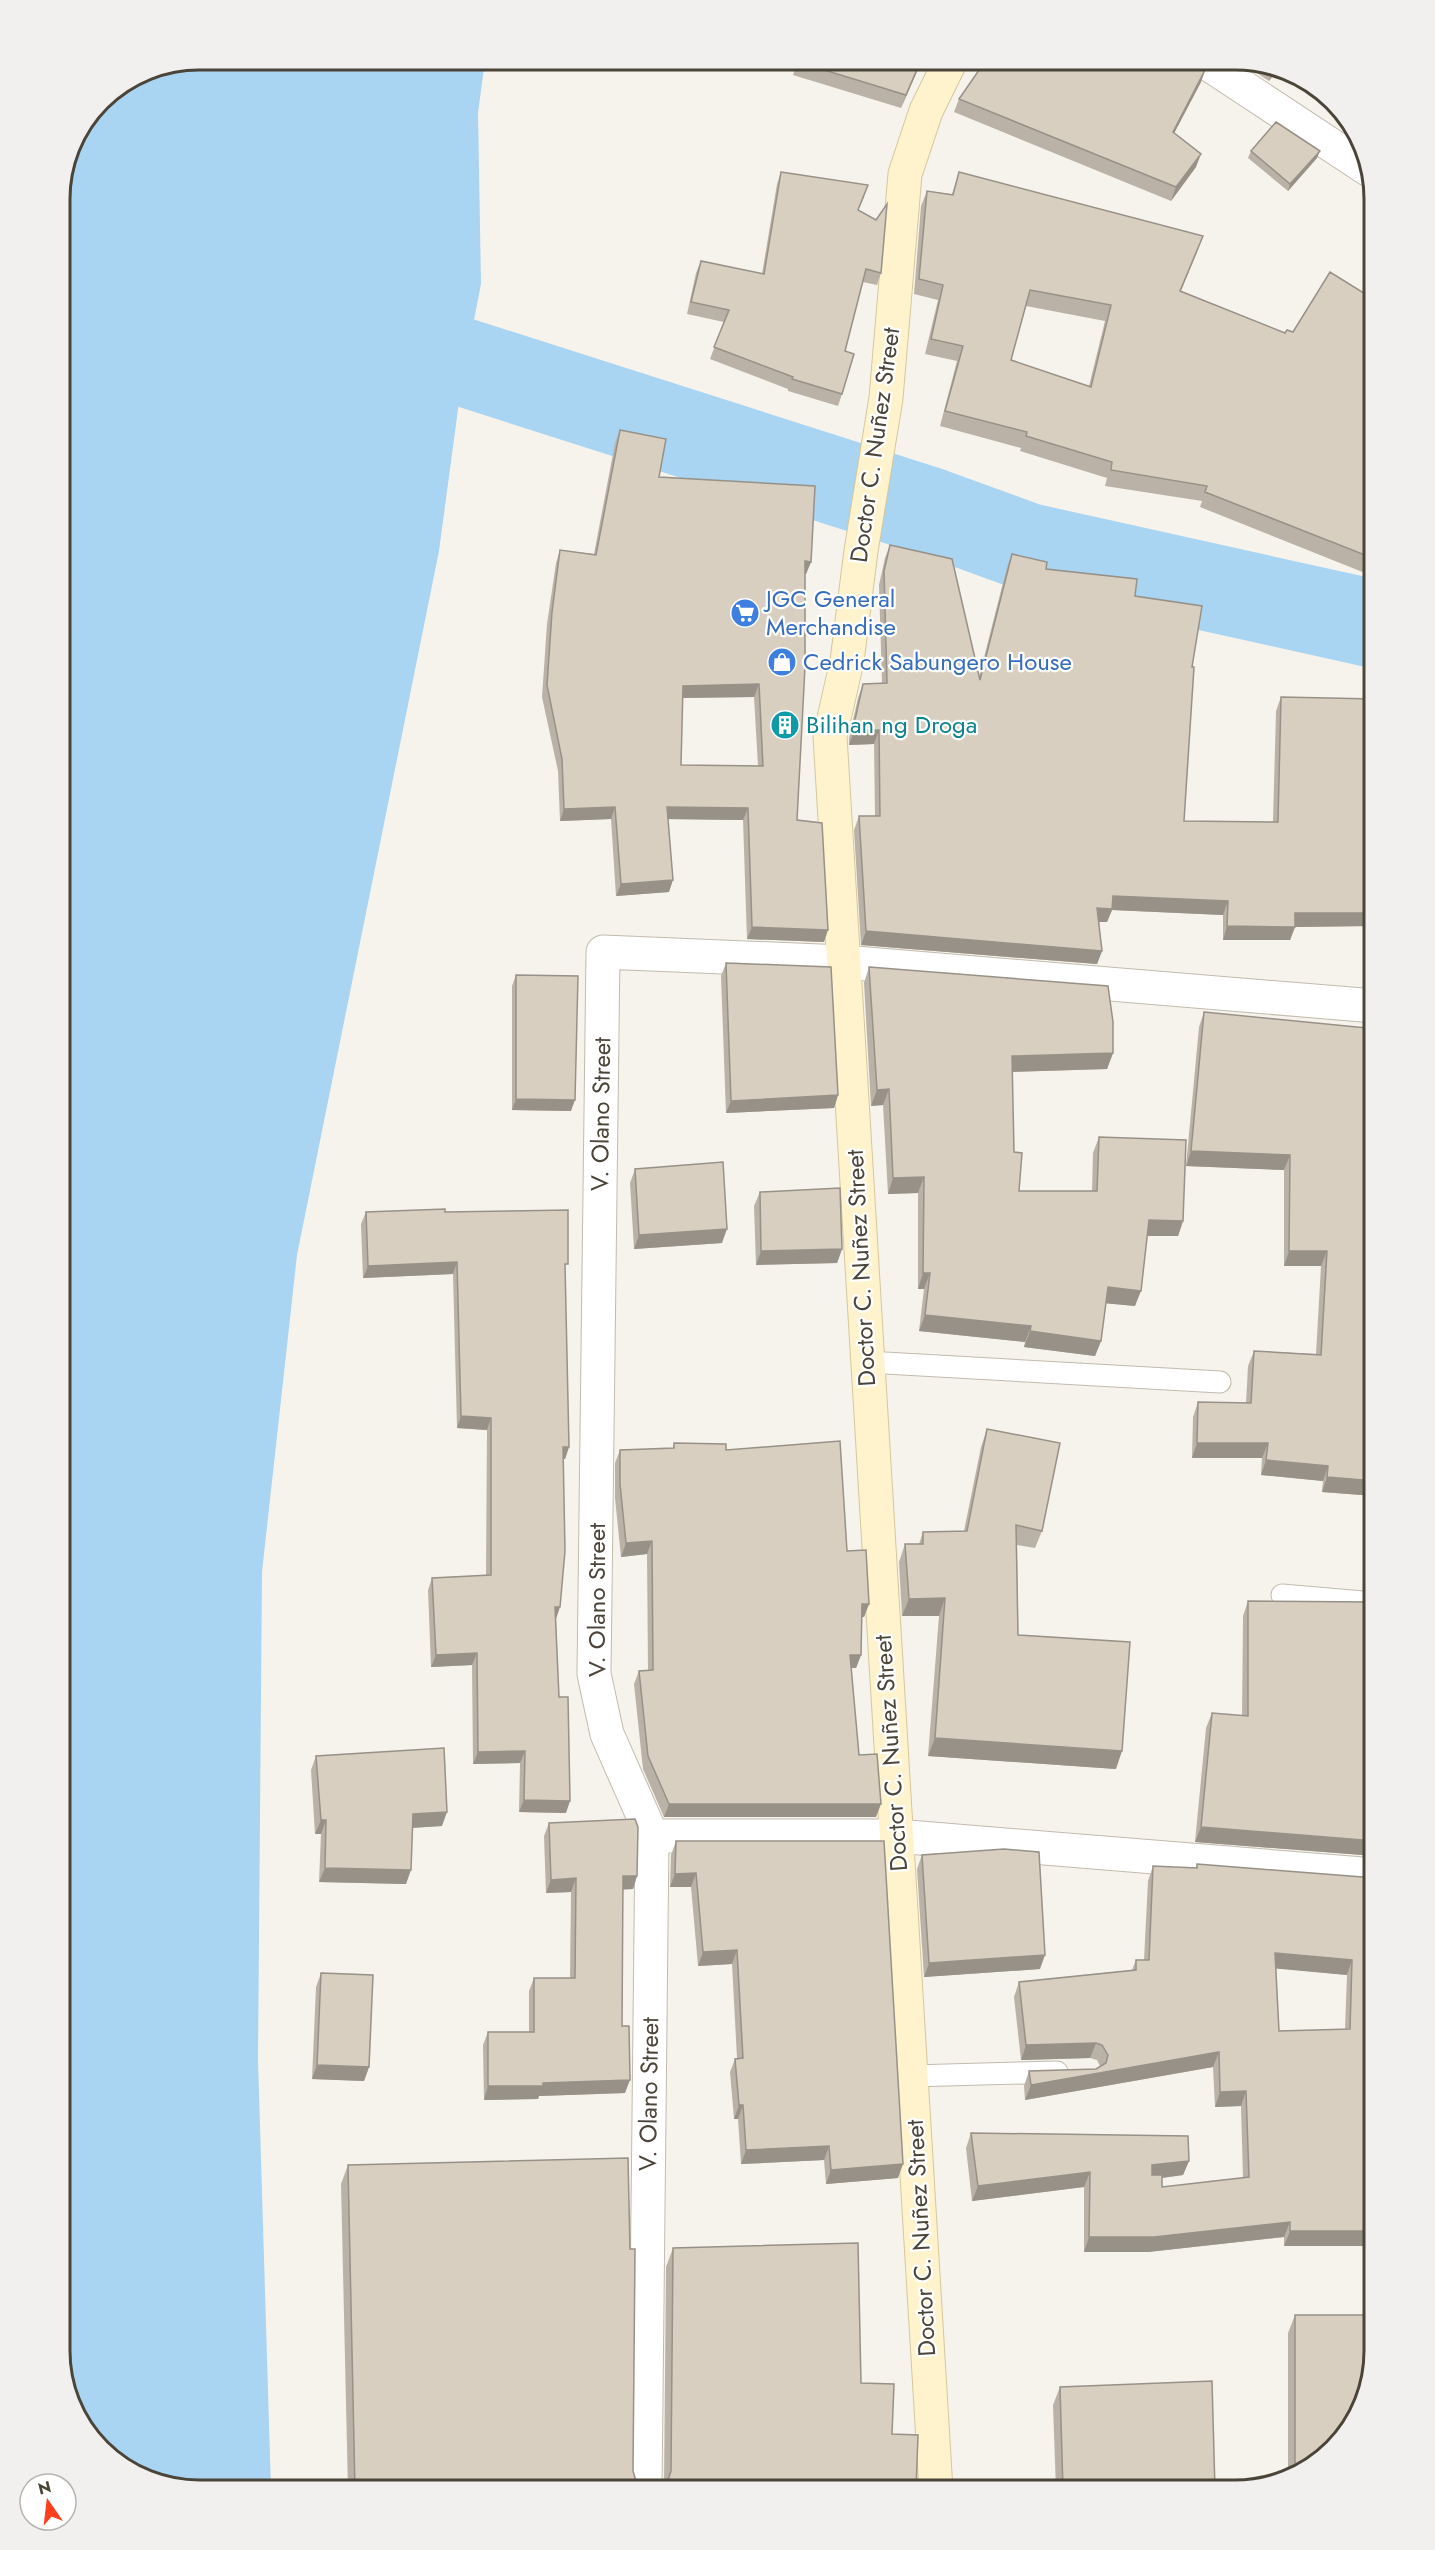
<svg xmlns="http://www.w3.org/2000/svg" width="1435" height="2550" font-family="Jost,sans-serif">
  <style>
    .water { fill: #a9d4f2 }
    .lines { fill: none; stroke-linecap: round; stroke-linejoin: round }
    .river { stroke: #a9d4f2; stroke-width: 88 }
    .service-casing { stroke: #c2bbae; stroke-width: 23 }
    .minor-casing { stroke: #c2bbae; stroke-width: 35 }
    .secondary-casing { stroke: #d6c79b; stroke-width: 35 }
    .service { stroke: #fff; stroke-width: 21 }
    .minor { stroke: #fff; stroke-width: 33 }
    .secondary { stroke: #fff3cd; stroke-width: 33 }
    .wall { fill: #bab2a6; fill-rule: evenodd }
    .shaded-wall { fill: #979187 }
    .building { fill: #d8cfc1; stroke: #979187; stroke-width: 1.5; fill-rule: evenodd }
    .labels { text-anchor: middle; stroke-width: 4.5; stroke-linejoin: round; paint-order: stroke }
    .street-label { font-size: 24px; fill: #4b4439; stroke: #fff }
    .shop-label { font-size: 24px; fill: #366cbe; stroke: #fff; text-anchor: start }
    .culture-label { font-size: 24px; fill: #0d838f; stroke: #fff; text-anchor: start }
    .rim { fill: none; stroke: #4b4439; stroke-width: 3 }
  </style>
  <rect width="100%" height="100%" fill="#f6f3ec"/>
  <!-- water -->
  <path class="water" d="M 200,60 L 485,60 L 478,113 L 481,284 L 461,387 L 439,551 L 297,1255 L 262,1572 L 258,2060 L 271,2490 L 191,2490 L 122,2466 L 71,2404 L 60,2350 L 60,191 L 74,138 L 101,101 L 147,71 Z"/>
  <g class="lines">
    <!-- river -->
    <path class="river" d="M 350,326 L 932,512 L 1028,547 L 1375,624"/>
    <!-- service casing -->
    <g class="service-casing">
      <path id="service" d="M 867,1362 L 1220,1382
        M 1282,1595 L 1375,1603
        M 911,2076 L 1057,2072"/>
    </g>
    <!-- minor casing -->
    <g class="minor-casing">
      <path id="minor" d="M 1202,60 L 1369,170
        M 652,1836 L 896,1836 L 1375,1875
        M 645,2490 L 652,1836 L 607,1734 L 594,1674 L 603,952 L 843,962 L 1375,1006"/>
    </g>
    <!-- secondary casing -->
    <g class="secondary-casing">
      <path id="secondary" d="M 936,2490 L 830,736 L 847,661 L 861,551 L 886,398 L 905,174 L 926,111 L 951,60"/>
    </g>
    <!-- service -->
    <use href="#service" class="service"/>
    <!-- minor -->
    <use href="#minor" class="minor"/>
    <!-- secondary -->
    <use href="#secondary" class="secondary"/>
  </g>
  <!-- wall -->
  <path class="wall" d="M 798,60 L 922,60 L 901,108 L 793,75 Z
    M 1237,60 L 1245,60 L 1276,71 L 1269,81 Z
    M 1201,82 L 1174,133 L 1196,167 L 1171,201 L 954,112 L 959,99 Z
    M 1251,151 L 1317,158 L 1288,191 L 1248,158 Z
    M 781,172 L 864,197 L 858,210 L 881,273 L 877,285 L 863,282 L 845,351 L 842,394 L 838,406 L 788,391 L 788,389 L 710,359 L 724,322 L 687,314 L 696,273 L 701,261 L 762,274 L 777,184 Z
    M 959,172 L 1197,252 L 1181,291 L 1285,333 L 1293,332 L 1375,300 L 1375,577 L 1200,507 L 1202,501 L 1105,486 L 1107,478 L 1020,451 L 1021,448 L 940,426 L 957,361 L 925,354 L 938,300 L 914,294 L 921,206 L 927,191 L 952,194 ZM 1026,306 L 1105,321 L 1089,386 L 1011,360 Z
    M 620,430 L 659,477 L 811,562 L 806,574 L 805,574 L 797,820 L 824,942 L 747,939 L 743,820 L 668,819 L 669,892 L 616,896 L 611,819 L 560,821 L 558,771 L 542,697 L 547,624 L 556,563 L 560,550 L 594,554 L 615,443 ZM 754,697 L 758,766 L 681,765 L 682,698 Z
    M 890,545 L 979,677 L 1007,567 L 1012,554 L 1046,569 L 1135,596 L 1192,667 L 1184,821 L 1273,822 L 1276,711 L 1281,697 L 1375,699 L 1375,946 L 1368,946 L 1369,926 L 1295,927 L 1290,940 L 1223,940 L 1223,915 L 1112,910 L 1107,922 L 1099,922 L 1102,951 L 1097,964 L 861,945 L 854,830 L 859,816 L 875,816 L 874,744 L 849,745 L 849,738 L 858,698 L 863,684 L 882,683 L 879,585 L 885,558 Z
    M 726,963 L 838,1095 L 834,1108 L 726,1113 L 721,976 Z
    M 869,967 L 1113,1053 L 1107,1069 L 1012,1072 L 1014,1152 L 1019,1191 L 1092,1191 L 1093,1153 L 1099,1137 L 1183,1221 L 1178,1236 L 1147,1236 L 1135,1306 L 1106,1303 L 1101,1341 L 1095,1356 L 1024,1347 L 1025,1342 L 919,1331 L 924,1289 L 918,1289 L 918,1193 L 888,1194 L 883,1105 L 871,1106 L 864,983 Z
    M 516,975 L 571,1111 L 512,1110 L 512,986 Z
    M 1204,1012 L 1367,1028 L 1375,1028 L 1375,1496 L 1322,1492 L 1323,1481 L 1261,1475 L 1262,1458 L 1192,1458 L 1193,1417 L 1198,1402 L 1246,1403 L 1248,1366 L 1254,1351 L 1316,1354 L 1321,1266 L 1284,1266 L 1284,1170 L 1186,1166 L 1199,1027 Z
    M 635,1169 L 722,1243 L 634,1249 L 630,1183 Z
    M 760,1192 L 842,1249 L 837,1263 L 756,1265 L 754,1206 Z
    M 366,1212 L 445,1212 L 565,1272 L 569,1447 L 565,1459 L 563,1459 L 556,1619 L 559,1697 L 566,1813 L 519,1812 L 520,1763 L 473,1764 L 472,1665 L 431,1667 L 428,1590 L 432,1578 L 486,1575 L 487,1430 L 457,1428 L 453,1274 L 363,1278 L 361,1224 Z
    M 987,1429 L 1042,1531 L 1035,1548 L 1017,1545 L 1018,1635 L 1116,1769 L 928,1756 L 939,1616 L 902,1616 L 899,1562 L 905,1544 L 919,1544 L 923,1532 L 964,1531 L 981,1447 Z
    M 674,1443 L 726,1450 L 847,1551 L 869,1604 L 864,1617 L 862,1617 L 861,1655 L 856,1668 L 851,1668 L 859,1755 L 876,1817 L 664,1817 L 643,1769 L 634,1684 L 639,1671 L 648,1670 L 647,1554 L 621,1557 L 615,1498 L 615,1463 L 620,1450 L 673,1448 Z
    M 1248,1601 L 1375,1602 L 1375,1856 L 1195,1842 L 1206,1728 L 1212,1713 L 1242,1716 L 1243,1616 Z
    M 316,1756 L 442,1826 L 413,1828 L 406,1884 L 319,1882 L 321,1834 L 315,1834 L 311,1770 Z
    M 549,1823 L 637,1876 L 633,1889 L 623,1889 L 622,2026 L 625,2093 L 539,2096 L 538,2099 L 484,2100 L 483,2045 L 488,2032 L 529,2032 L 529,1991 L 534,1978 L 570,1978 L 571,1892 L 546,1893 L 544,1836 Z
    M 676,1841 L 898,2178 L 826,2184 L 824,2160 L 741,2164 L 738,2119 L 734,2119 L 730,2072 L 735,2059 L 737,2058 L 732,1964 L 698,1966 L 691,1887 L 670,1887 L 671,1855 Z
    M 922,1855 L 1040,1969 L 924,1977 L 917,1869 Z
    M 1197,1864 L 1375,1878 L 1375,2246 L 1284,2246 L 1284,2237 L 1148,2252 L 1084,2252 L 1084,2187 L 972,2201 L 966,2148 L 971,2133 L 1189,2161 L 1183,2175 L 1162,2178 L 1162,2187 L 1243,2178 L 1241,2106 L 1215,2107 L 1213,2067 L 1025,2100 L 1024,2086 L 1029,2071 L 1096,2069 L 1100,2066 L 1097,2060 L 1090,2058 L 1021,2060 L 1014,1997 L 1019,1982 L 1132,1970 L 1136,1960 L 1144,1960 L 1148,1881 L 1153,1866 L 1196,1868 ZM 1276,1968 L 1347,1975 L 1345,2030 L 1279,2031 Z
    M 321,1973 L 369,2067 L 364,2081 L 312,2079 L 316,1987 Z
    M 348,2165 L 633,2471 L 636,2481 L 643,2488 L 651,2490 L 348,2490 L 341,2184 Z
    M 673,2248 L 861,2383 L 892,2434 L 916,2490 L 651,2490 L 661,2487 L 664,2485 L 666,2267 Z
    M 1295,2315 L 1352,2428 L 1288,2479 L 1288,2333 Z
    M 1060,2387 L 1215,2490 L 1056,2490 L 1053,2405 Z"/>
  <!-- shaded-wall -->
  <path class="shaded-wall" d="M 921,60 L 922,60 L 901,108 L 906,95 Z
    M 1206,68 L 1201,82 L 1168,145 L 1173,132 Z
    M 1273,70 L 1276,71 L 1269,81 Z
    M 1320,151 L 1317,158 L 1288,191 L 1290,184 Z
    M 1201,154 L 1196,167 L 1171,201 L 1176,187 Z
    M 1203,236 L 1197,252 L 1174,306 L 1180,291 Z
    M 805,561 L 811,562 L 806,574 L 801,573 Z
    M 759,684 L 754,697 L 678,698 L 683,686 Z
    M 879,730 L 874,744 L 849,745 L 854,731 Z
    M 615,807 L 611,819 L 560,821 L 564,809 Z
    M 667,807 L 748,808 L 743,820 L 663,819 Z
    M 673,880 L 669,892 L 616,896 L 621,884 Z
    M 1113,896 L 1228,901 L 1223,915 L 1112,910 L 1107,922 L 1092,922 L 1097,908 Z
    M 1295,913 L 1374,913 L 1369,926 L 1295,927 L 1290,940 L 1223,940 L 1227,926 Z
    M 752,927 L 828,930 L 824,942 L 747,939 Z
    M 866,931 L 1102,951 L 1097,964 L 861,945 Z
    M 1373,932 L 1375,932 L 1375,946 L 1368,946 Z
    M 1113,1053 L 1107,1069 L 1006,1072 L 1012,1056 Z
    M 889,1089 L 883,1105 L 871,1106 L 877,1090 Z
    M 838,1095 L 834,1108 L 726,1113 L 731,1101 Z
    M 516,1099 L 575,1100 L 571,1111 L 512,1110 Z
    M 1191,1151 L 1290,1155 L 1284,1170 L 1186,1166 Z
    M 924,1177 L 918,1193 L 888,1194 L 893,1178 Z
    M 1149,1220 L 1183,1221 L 1178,1236 L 1144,1236 Z
    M 727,1229 L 722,1243 L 634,1249 L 639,1235 Z
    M 842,1249 L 837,1263 L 756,1265 L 761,1251 Z
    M 1289,1251 L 1327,1251 L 1321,1266 L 1284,1266 Z
    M 457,1262 L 453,1274 L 363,1278 L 368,1266 Z
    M 923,1273 L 930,1273 L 924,1289 L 918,1289 Z
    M 1108,1287 L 1141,1291 L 1135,1306 L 1102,1303 Z
    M 925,1315 L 1031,1326 L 1025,1342 L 919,1331 Z
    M 1030,1331 L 1101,1341 L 1095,1356 L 1024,1347 Z
    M 461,1416 L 491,1418 L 487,1430 L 457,1428 Z
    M 1197,1443 L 1268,1443 L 1262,1458 L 1192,1458 Z
    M 563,1447 L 569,1447 L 565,1459 L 559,1459 Z
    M 1266,1460 L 1328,1466 L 1323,1481 L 1261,1475 Z
    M 1327,1477 L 1375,1481 L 1375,1496 L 1322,1492 Z
    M 652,1541 L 647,1554 L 621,1557 L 626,1543 Z
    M 945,1598 L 939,1616 L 902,1616 L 909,1599 Z
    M 862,1604 L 869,1604 L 864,1617 L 857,1617 Z
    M 555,1607 L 560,1607 L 556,1619 Z
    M 477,1653 L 472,1665 L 431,1667 L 436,1655 Z
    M 850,1655 L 861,1655 L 856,1668 L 845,1668 Z
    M 935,1738 L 1122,1751 L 1116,1769 L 928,1756 Z
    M 525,1751 L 520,1763 L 473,1764 L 478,1752 Z
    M 524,1800 L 570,1801 L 566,1813 L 519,1812 Z
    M 669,1804 L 881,1804 L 876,1817 L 664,1817 Z
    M 447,1812 L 442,1826 L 408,1828 L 413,1814 Z
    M 321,1820 L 326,1820 L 321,1834 L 315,1834 Z
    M 1201,1827 L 1375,1841 L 1375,1856 L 1195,1842 Z
    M 325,1868 L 411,1870 L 406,1884 L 319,1882 Z
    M 696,1873 L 691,1887 L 670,1887 L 675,1874 Z
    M 623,1876 L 637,1876 L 633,1889 L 618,1890 Z
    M 576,1878 L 571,1892 L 546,1893 L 551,1880 Z
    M 737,1950 L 732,1964 L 698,1966 L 703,1952 Z
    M 1275,1953 L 1352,1960 L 1347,1975 L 1270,1968 Z
    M 1045,1955 L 1040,1969 L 924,1977 L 929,1963 Z
    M 1096,2043 L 1090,2058 L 1021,2060 L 1026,2045 Z
    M 1219,2052 L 1213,2067 L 1025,2100 L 1031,2085 Z
    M 317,2065 L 369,2067 L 364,2081 L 312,2079 Z
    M 630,2080 L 625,2093 L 539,2096 L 538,2099 L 484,2100 L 488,2086 L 543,2083 Z
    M 1246,2091 L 1241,2106 L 1215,2107 L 1220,2092 Z
    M 739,2105 L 743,2105 L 738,2119 L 734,2119 Z
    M 829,2146 L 824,2160 L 741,2164 L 746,2150 Z
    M 1189,2161 L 1183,2175 L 1146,2180 L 1152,2165 Z
    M 903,2164 L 898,2178 L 826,2184 L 831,2170 Z
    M 1090,2172 L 1084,2187 L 972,2201 L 978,2186 Z
    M 1290,2222 L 1284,2237 L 1148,2252 L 1084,2252 L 1089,2237 Z
    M 1290,2231 L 1375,2231 L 1375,2246 L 1284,2246 Z
    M 776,2483 L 862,2485 L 860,2490 L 774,2490 Z"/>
  <!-- building -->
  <path class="building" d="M 798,60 L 921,60 L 906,95 L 798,62 Z
    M 986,60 L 1197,60 L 1206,68 L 1173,132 L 1201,154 L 1176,187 L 959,99 Z
    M 1276,122 L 1320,151 L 1290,184 L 1251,151 Z
    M 781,172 L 868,185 L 858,210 L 876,220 L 887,204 L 881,273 L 866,269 L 845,351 L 854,354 L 842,394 L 792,379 L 793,377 L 714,347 L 729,310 L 691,302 L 701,261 L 764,274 Z
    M 959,172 L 1203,236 L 1180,291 L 1285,333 L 1287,330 L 1293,332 L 1330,272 L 1375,300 L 1375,559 L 1205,492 L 1207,486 L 1111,470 L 1112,462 L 1026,436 L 1027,432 L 945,411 L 963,346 L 931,339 L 943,285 L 919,279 L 927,191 L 953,195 ZM 1030,290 L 1111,305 L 1091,387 L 1011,360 Z
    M 620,430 L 666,439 L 659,477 L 815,486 L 811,562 L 805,561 L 805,667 L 797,820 L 822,823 L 828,930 L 752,927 L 748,808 L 667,807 L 673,880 L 621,884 L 615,807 L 564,809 L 562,759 L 547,685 L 552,612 L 560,550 L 596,555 ZM 759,684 L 763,766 L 681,765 L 683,686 Z
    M 890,545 L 952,559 L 980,680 L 1012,554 L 1047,562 L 1046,569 L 1137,579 L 1135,596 L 1202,606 L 1192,667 L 1194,667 L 1184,821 L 1278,822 L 1281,697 L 1375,699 L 1375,932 L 1373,932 L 1374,913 L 1295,913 L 1295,927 L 1227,926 L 1228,901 L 1113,896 L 1112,909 L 1097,908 L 1102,951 L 866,931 L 859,816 L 880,816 L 879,730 L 854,731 L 854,724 L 863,684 L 887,683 L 884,571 Z
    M 726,963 L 831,967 L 838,1095 L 731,1101 Z
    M 869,967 L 1108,986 L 1113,1022 L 1113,1053 L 1012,1056 L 1014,1152 L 1022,1153 L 1019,1191 L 1097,1191 L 1099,1137 L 1186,1140 L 1183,1221 L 1149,1220 L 1141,1291 L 1108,1287 L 1101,1341 L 1030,1331 L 1031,1326 L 925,1315 L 930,1273 L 923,1273 L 924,1177 L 893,1178 L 889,1089 L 877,1090 Z
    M 516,975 L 578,976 L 575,1100 L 516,1099 Z
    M 1204,1012 L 1367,1028 L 1375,1028 L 1375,1481 L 1327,1477 L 1328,1466 L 1266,1460 L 1268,1443 L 1197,1443 L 1198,1402 L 1251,1403 L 1254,1351 L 1321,1355 L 1327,1251 L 1289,1251 L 1290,1155 L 1191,1151 Z
    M 723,1162 L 727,1229 L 639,1235 L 635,1169 Z
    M 840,1188 L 842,1249 L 761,1251 L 760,1192 Z
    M 445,1209 L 445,1212 L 568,1210 L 568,1264 L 565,1264 L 569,1447 L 563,1447 L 565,1551 L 560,1607 L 555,1607 L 559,1697 L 568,1697 L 570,1801 L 524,1800 L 525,1751 L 478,1752 L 477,1653 L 436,1655 L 432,1578 L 491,1575 L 491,1418 L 461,1416 L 457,1262 L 368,1266 L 366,1212 Z
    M 987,1429 L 1060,1443 L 1042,1531 L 1016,1525 L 1018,1635 L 1130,1642 L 1122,1751 L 935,1738 L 945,1598 L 909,1599 L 905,1544 L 923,1544 L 923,1532 L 967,1531 Z
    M 840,1441 L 847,1551 L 866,1550 L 869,1604 L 862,1604 L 861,1655 L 850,1655 L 859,1755 L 877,1754 L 881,1804 L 669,1804 L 648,1756 L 639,1671 L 653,1670 L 652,1541 L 626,1543 L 620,1484 L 620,1450 L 674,1448 L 674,1443 L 726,1444 L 726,1450 Z
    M 1248,1601 L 1375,1602 L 1375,1841 L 1201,1827 L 1212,1713 L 1248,1716 Z
    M 444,1748 L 447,1812 L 413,1814 L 411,1870 L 325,1868 L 326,1820 L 321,1820 L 316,1756 Z
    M 635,1819 L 638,1827 L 637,1876 L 623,1876 L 622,2026 L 629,2026 L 630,2080 L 543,2083 L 543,2086 L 488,2086 L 488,2032 L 534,2032 L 534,1978 L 575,1978 L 576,1878 L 551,1880 L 549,1823 Z
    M 676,1841 L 884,1841 L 903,2164 L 831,2170 L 829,2146 L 746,2150 L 743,2105 L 739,2105 L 735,2059 L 743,2058 L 737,1950 L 703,1952 L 696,1873 L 675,1874 Z
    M 1004,1849 L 1039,1852 L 1045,1955 L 929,1963 L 922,1855 Z
    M 1197,1864 L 1375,1878 L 1375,2231 L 1290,2231 L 1290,2222 L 1154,2237 L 1089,2237 L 1090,2172 L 978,2186 L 971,2133 L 1188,2136 L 1189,2161 L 1152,2165 L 1152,2175 L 1162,2175 L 1162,2187 L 1249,2177 L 1246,2091 L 1220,2092 L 1219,2052 L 1031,2085 L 1029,2071 L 1096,2069 L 1106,2063 L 1108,2055 L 1102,2045 L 1096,2043 L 1026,2045 L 1019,1982 L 1136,1970 L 1136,1960 L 1149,1960 L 1153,1866 L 1197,1868 ZM 1275,1953 L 1352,1960 L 1350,2029 L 1279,2031 Z
    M 321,1973 L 373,1975 L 369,2067 L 317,2065 Z
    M 628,2158 L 630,2249 L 635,2249 L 633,2471 L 636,2481 L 643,2488 L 651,2490 L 355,2490 L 348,2165 Z
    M 858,2243 L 861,2383 L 894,2384 L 892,2434 L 918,2435 L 916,2490 L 862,2490 L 862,2485 L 776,2483 L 777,2490 L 651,2490 L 661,2487 L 668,2480 L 671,2471 L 673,2248 Z
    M 1295,2315 L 1375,2315 L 1375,2350 L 1352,2428 L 1295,2474 Z
    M 1212,2381 L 1215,2490 L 1063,2490 L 1060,2387 Z"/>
  <!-- icons -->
  <defs>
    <g id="supermarket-disc" transform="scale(1.5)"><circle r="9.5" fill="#3f7fe0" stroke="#fff"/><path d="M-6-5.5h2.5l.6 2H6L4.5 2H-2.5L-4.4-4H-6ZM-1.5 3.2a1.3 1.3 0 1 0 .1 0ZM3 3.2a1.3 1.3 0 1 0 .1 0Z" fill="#fff"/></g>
    <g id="shop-disc" transform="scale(1.5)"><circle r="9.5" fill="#3f7fe0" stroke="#fff"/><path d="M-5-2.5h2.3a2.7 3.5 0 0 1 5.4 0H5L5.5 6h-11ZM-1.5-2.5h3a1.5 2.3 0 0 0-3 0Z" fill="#fff"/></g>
    <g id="building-disc" transform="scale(1.5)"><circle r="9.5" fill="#0f9aa8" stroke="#fff"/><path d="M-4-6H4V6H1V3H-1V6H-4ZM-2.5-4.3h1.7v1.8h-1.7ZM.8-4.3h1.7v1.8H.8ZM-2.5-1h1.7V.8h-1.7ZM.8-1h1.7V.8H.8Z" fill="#fff"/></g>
  </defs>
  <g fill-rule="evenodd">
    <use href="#supermarket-disc" x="745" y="613"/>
    <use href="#shop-disc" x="782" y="662"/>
    <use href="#building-disc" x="785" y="725"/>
  </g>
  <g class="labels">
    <!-- street labels -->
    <g class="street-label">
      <text transform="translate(875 445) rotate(-82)" y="8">Doctor C. Nuñez Street</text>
      <text transform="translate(601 1114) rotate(-89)" y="8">V. Olano Street</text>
      <text transform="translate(861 1268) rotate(-93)" y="8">Doctor C. Nuñez Street</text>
      <text transform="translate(597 1600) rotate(-90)" y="8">V. Olano Street</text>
      <text transform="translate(891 1753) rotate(-94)" y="8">Doctor C. Nuñez Street</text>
      <text transform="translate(649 2094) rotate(-89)" y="8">V. Olano Street</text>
      <text transform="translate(921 2238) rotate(-93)" y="8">Doctor C. Nuñez Street</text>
    </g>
    <!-- shop labels -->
    <g class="shop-label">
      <text x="766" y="607">JGC General<tspan x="766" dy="28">Merchandise</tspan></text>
      <text x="803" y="670">Cedrick Sabungero House</text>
    </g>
    <!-- culture labels -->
    <g class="culture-label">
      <text x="806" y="733">Bilihan ng Droga</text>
    </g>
  </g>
  <!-- crop -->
  <path d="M0 0H1435V2550H0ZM199 70H1235A129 129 0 0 1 1364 199V2351A129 129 0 0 1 1235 2480H199A129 129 0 0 1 70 2351V199A129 129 0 0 1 199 70Z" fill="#f1f0ef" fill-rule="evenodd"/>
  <path class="rim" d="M199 70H1235A129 129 0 0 1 1364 199V2351A129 129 0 0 1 1235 2480H199A129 129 0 0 1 70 2351V199A129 129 0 0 1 199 70Z"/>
  <!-- north arrow -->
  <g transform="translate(48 2502) rotate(346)"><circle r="28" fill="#ffffff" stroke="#b7b4b0" stroke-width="1.5"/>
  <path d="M0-4.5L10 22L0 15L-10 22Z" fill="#fc3f1d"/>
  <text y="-9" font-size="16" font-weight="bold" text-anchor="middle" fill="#4b4439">N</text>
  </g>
</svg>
